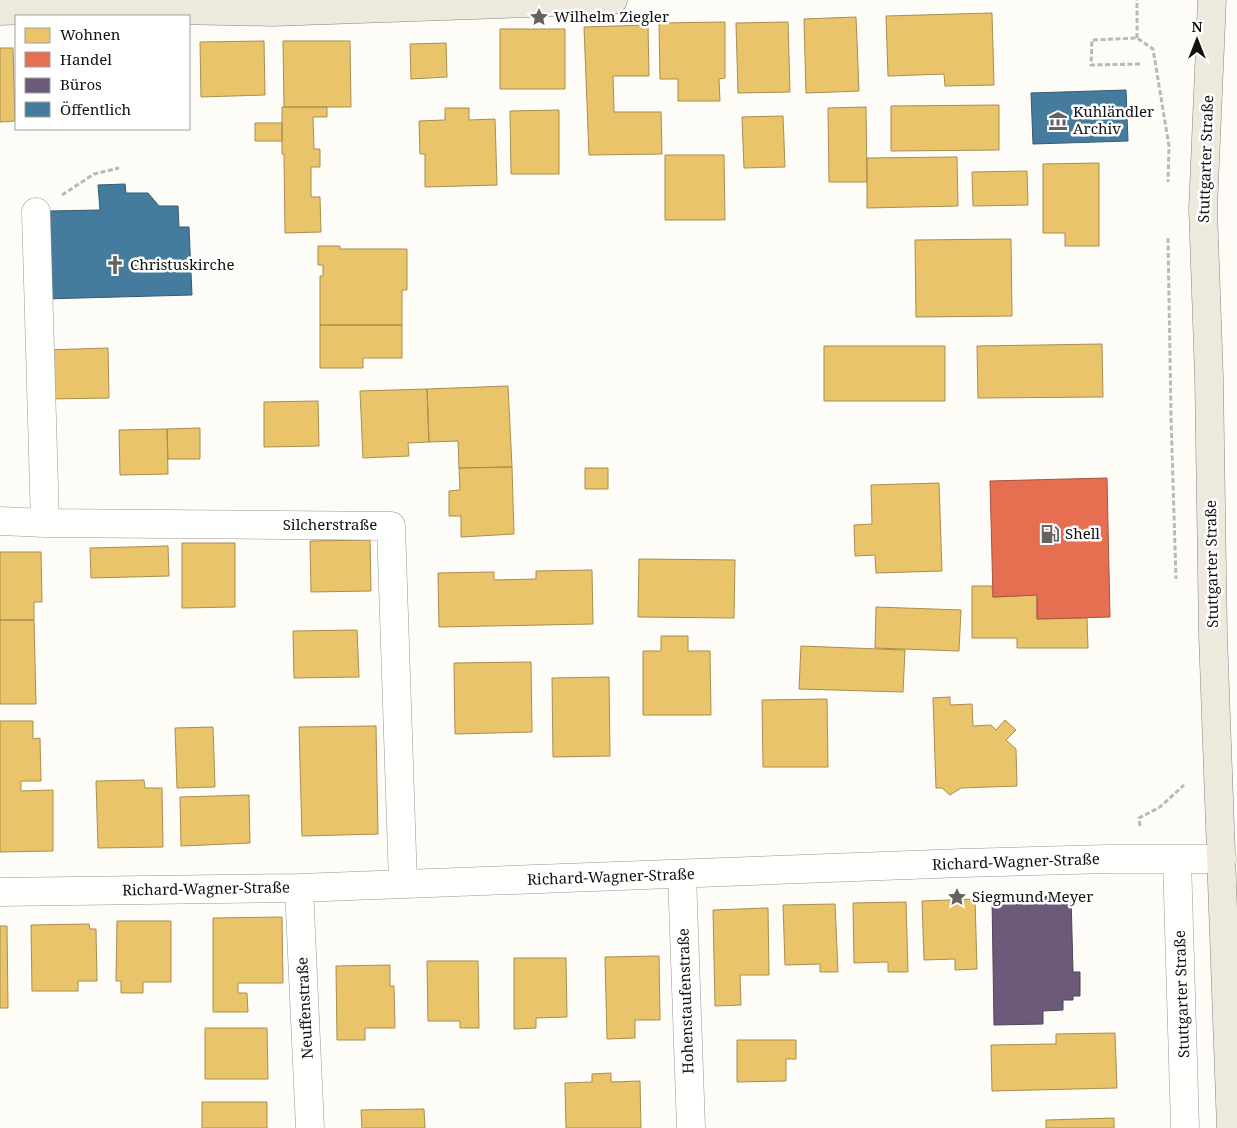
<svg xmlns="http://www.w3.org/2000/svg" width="1237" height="1128" font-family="'Noto Serif',serif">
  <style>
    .homes { fill: #e9c46a; stroke: #a88e4f }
    .shops { fill: #e76f51; stroke: #a7533e }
    .offices { fill: #6d597a; stroke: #51435a }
    .public { fill: #457b9d; stroke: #355b73 }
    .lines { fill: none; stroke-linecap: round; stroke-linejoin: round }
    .minor-casing { stroke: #979795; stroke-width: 29 }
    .major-casing { stroke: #858482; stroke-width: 29 }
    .path { stroke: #b9b9b8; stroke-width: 3; stroke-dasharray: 5 2.5; stroke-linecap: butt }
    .minor { stroke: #fffffe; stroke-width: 28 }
    .major { stroke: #ede9dc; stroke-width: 28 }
    .labels { text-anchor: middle; stroke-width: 5; stroke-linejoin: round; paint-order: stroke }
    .poi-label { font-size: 15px; fill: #111; stroke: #fff; text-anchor: start }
    .street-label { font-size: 15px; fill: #111; stroke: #fff }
  </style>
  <rect width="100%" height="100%" fill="#fdfcf7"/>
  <!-- homes -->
  <path class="homes" d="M 992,13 L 994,85 L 945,86 L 944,74 L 888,76 L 886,16 Z
    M 856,17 L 859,91 L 806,93 L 804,19 Z
    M 725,22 L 725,78 L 719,79 L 720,101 L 678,101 L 678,79 L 660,79 L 659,23 Z
    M 788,22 L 790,92 L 738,93 L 736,23 Z
    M 648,25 L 649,76 L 613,76 L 614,112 L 661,112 L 662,154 L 589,155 L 584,27 Z
    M 500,29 L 565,29 L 565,89 L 500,89 Z
    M 264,41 L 265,95 L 201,97 L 200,42 Z
    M 283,41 L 350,41 L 351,107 L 284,107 Z
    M 446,43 L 447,77 L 411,79 L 410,44 Z
    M 0,48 L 13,48 L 15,121 L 0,122 Z
    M 999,105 L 999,150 L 891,151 L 891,106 Z
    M 282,107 L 327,107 L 327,117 L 313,117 L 314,149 L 320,149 L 320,167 L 311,167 L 311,197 L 320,197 L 321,232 L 285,233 L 284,154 L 282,154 Z
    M 866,107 L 867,182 L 829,182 L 828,108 Z
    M 445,108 L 469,108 L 469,120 L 495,119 L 497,185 L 425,187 L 425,154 L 420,154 L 419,121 L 445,120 Z
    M 559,110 L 559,174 L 511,174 L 510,111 Z
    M 783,116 L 785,167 L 744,168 L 742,117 Z
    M 255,123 L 282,123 L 282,141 L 255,141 Z
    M 665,155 L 724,155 L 725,220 L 665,220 Z
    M 957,157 L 958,206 L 867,208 L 867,158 Z
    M 1099,163 L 1099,246 L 1065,246 L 1065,233 L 1043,233 L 1043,164 Z
    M 1027,171 L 1028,205 L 973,206 L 972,172 Z
    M 1011,239 L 1012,316 L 916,317 L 915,240 Z
    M 318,246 L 340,246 L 340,249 L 407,249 L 407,290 L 402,290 L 402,325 L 320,325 L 320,276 L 323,276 L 323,265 L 318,265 Z
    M 320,325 L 402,325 L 402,358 L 363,358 L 363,368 L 320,368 Z
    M 1102,344 L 1103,397 L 978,398 L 977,346 Z
    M 824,346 L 945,346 L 945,401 L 824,401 Z
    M 108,348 L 109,398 L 47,399 L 46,350 Z
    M 508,386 L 512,467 L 459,468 L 458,441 L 429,442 L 427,389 Z
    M 427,389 L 429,442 L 408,443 L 409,456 L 363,458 L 360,391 Z
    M 318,401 L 319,446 L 264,447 L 264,402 Z
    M 200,428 L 200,459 L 168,459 L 167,429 Z
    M 167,429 L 168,474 L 120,475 L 119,430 Z
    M 512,467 L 514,534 L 461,537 L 461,516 L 449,516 L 449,491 L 460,490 L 459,468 Z
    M 585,468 L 608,468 L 608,489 L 585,489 Z
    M 939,483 L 942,571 L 876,573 L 875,555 L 855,556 L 854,525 L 872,524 L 871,485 Z
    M 370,540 L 371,591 L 311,592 L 310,541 Z
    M 182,543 L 235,543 L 235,607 L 182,608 Z
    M 168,546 L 169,576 L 91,578 L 90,548 Z
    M 0,552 L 41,552 L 42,602 L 34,602 L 34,620 L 0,620 Z
    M 639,559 L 735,560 L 734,618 L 638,617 Z
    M 592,570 L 593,624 L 439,627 L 438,573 L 494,572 L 494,580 L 536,579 L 536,571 Z
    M 972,586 L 992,586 L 993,597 L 1037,595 L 1037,619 L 1087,618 L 1088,648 L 1017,648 L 1017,638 L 972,638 Z
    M 876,607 L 961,610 L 959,651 L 875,648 Z
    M 0,620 L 34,620 L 36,704 L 0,704 Z
    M 357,630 L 359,677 L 294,678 L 293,631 Z
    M 661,636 L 688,636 L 688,651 L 710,651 L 711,715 L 643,715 L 643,651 L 661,651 Z
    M 801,646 L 905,650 L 903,692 L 799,689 Z
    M 531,662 L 532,732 L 455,734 L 454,663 Z
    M 609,677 L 610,756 L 553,757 L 552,678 Z
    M 950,697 L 950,705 L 972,704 L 973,726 L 991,725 L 996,730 L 1005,720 L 1016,730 L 1006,740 L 1016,749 L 1017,786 L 961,788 L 950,795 L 942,788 L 936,788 L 933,698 Z
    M 827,699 L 828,767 L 763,767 L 762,700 Z
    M 0,721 L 33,721 L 33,739 L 40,738 L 41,781 L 21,781 L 21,791 L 53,790 L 53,851 L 0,852 Z
    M 376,726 L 378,834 L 302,836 L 299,727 Z
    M 213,727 L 215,787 L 177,788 L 175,728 Z
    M 144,780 L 145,788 L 162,788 L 163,847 L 98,848 L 96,781 Z
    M 249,795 L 250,843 L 181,846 L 180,797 Z
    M 975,899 L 977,969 L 955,970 L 955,959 L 924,960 L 922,901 Z
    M 906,902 L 908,972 L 888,972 L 888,962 L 854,963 L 853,903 Z
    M 835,904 L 838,972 L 820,972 L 820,964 L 785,965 L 783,905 Z
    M 768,908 L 769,975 L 740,975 L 741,1005 L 715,1006 L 713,910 Z
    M 282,917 L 283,983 L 238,983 L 238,993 L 247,993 L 248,1012 L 213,1012 L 213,918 Z
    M 117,921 L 171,921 L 171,982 L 143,982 L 143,993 L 121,993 L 121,981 L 116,981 Z
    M 89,924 L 90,929 L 96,929 L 97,981 L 78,981 L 78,991 L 32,991 L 31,925 Z
    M 0,926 L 7,926 L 8,1008 L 0,1008 Z
    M 659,956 L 660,1020 L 635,1020 L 635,1038 L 607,1039 L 605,957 Z
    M 514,958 L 566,958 L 567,1017 L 536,1018 L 536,1028 L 514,1029 Z
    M 427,961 L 478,961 L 479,1028 L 460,1028 L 460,1021 L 428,1021 Z
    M 390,965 L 390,986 L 394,986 L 395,1028 L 365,1028 L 365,1040 L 337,1040 L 336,966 Z
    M 205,1028 L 267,1028 L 268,1079 L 205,1079 Z
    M 1115,1033 L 1117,1088 L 992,1091 L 991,1045 L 1056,1044 L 1056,1034 Z
    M 737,1040 L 796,1040 L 796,1059 L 786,1059 L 786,1081 L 737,1082 Z
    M 611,1073 L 611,1082 L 640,1081 L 641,1128 L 566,1128 L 565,1083 L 592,1082 L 592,1074 Z
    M 202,1102 L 267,1102 L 267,1128 L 202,1128 Z
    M 424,1109 L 425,1128 L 362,1128 L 361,1110 Z
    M 1114,1118 L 1114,1128 L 1046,1128 L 1046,1120 Z"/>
  <!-- shops -->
  <path class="shops" d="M 1107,478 L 1110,617 L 1037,619 L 1037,595 L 993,597 L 990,481 Z"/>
  <!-- offices -->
  <path class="offices" d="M 1071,896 L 1073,972 L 1080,972 L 1080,996 L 1073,996 L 1073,1000 L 1063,1000 L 1063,1010 L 1043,1011 L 1043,1024 L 994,1025 L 992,897 Z"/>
  <!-- public -->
  <path class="public" d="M 1126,90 L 1128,141 L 1033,144 L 1031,93 Z
    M 125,184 L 126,193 L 148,193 L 159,206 L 178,206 L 179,227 L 189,227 L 192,295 L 42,299 L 49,211 L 100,210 L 98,185 Z"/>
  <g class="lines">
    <!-- minor casing -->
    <g class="minor-casing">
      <path id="minor" d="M 36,212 L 45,523
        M 0,521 L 45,523 L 391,526 L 403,884
        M 1177,860 L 1185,1128
        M 682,874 L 691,1128
        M 299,888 L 310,1128
        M 0,892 L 299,888 L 963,863 L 1108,859 L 1222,859"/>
    </g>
    <!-- major casing -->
    <g class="major-casing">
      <path id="major" d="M 1212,0 L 1203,209 L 1209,377 L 1213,635 L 1231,1128
        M 0,11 L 88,8 L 272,12 L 613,0"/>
    </g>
    <!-- path -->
    <path class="path" d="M 1137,38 L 1137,0
      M 1140,64 L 1091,65 L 1092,40 L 1137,38 L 1153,49 L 1169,146 L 1168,182
      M 62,195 L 94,174 L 119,168
      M 1168,238 L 1171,416 L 1176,579
      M 1140,826 L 1139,818 L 1160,807 L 1184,785"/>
    <!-- minor -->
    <use href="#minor" class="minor"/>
    <!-- major -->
    <use href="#major" class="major"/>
  </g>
  <!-- icons -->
  <defs>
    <g id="sight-bare" transform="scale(1.5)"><path d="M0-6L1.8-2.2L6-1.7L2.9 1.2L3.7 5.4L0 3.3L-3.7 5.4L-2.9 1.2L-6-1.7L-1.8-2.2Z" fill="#646362" stroke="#fff" stroke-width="2.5" paint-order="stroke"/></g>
    <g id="museum-bare" transform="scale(1.5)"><path d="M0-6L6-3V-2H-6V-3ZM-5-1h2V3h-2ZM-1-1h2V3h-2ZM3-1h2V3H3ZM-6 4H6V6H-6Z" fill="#646362" stroke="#fff" stroke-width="2.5" paint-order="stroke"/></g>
    <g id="church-bare" transform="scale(1.5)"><path d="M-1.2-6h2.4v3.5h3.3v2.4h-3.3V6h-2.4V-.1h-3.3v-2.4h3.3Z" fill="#646362" stroke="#fff" stroke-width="2.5" paint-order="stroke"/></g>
    <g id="fuel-bare" transform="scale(1.5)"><path d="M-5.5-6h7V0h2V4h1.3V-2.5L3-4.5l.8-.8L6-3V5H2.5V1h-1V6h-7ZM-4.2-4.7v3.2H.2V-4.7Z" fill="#646362" stroke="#fff" stroke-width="2.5" paint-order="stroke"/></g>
  </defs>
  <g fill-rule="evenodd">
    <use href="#sight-bare" x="539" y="17"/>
    <use href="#museum-bare" x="1058" y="121"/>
    <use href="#church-bare" x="115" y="265"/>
    <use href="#fuel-bare" x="1050" y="534"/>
    <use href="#sight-bare" x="957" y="897"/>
  </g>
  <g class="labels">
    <!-- poi labels -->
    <g class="poi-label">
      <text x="554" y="22">Wilhelm Ziegler</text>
      <text x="1073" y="117">Kuhländler<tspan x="1073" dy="17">Archiv</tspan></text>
      <text x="130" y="270">Christuskirche</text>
      <text x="1065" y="539">Shell</text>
      <text x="972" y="902">Siegmund Meyer</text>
    </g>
    <!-- street labels -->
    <g class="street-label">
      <text transform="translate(1206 159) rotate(-88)" y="5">Stuttgarter Straße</text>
      <text x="330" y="530">Silcherstraße</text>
      <text transform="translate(1212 564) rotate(-91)" y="5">Stuttgarter Straße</text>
      <text transform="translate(1016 862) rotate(-2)" y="5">Richard-Wagner-Straße</text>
      <text transform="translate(611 877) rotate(-2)" y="5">Richard-Wagner-Straße</text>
      <text transform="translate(206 889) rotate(-1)" y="5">Richard-Wagner-Straße</text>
      <text transform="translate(1182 994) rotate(-92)" y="5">Stuttgarter Straße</text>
      <text transform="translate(686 1001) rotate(-92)" y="5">Hohenstaufenstraße</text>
      <text transform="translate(305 1008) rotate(-93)" y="5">Neuffenstraße</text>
    </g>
  </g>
  <!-- legend -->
  <rect x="15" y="15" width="175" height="115" fill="#ffffff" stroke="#a0a0a0"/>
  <rect x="25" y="28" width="25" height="15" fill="#e9c46a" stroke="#a0a0a0"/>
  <text x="60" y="40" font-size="15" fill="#111111">Wohnen</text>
  <rect x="25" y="52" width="25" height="15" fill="#e76f51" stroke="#a0a0a0"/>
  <text x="60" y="65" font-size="15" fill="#111111">Handel</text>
  <rect x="25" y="78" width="25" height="15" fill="#6d597a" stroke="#a0a0a0"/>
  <text x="60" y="90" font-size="15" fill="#111111">Büros</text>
  <rect x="25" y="102" width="25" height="15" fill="#457b9d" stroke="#a0a0a0"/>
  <text x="60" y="115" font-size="15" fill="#111111">Öffentlich</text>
  <!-- north arrow -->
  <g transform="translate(1197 40)" stroke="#ffffff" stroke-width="4" paint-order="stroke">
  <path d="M0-4L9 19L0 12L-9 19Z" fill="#111111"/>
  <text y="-8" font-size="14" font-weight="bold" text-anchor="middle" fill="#111111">N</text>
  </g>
</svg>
